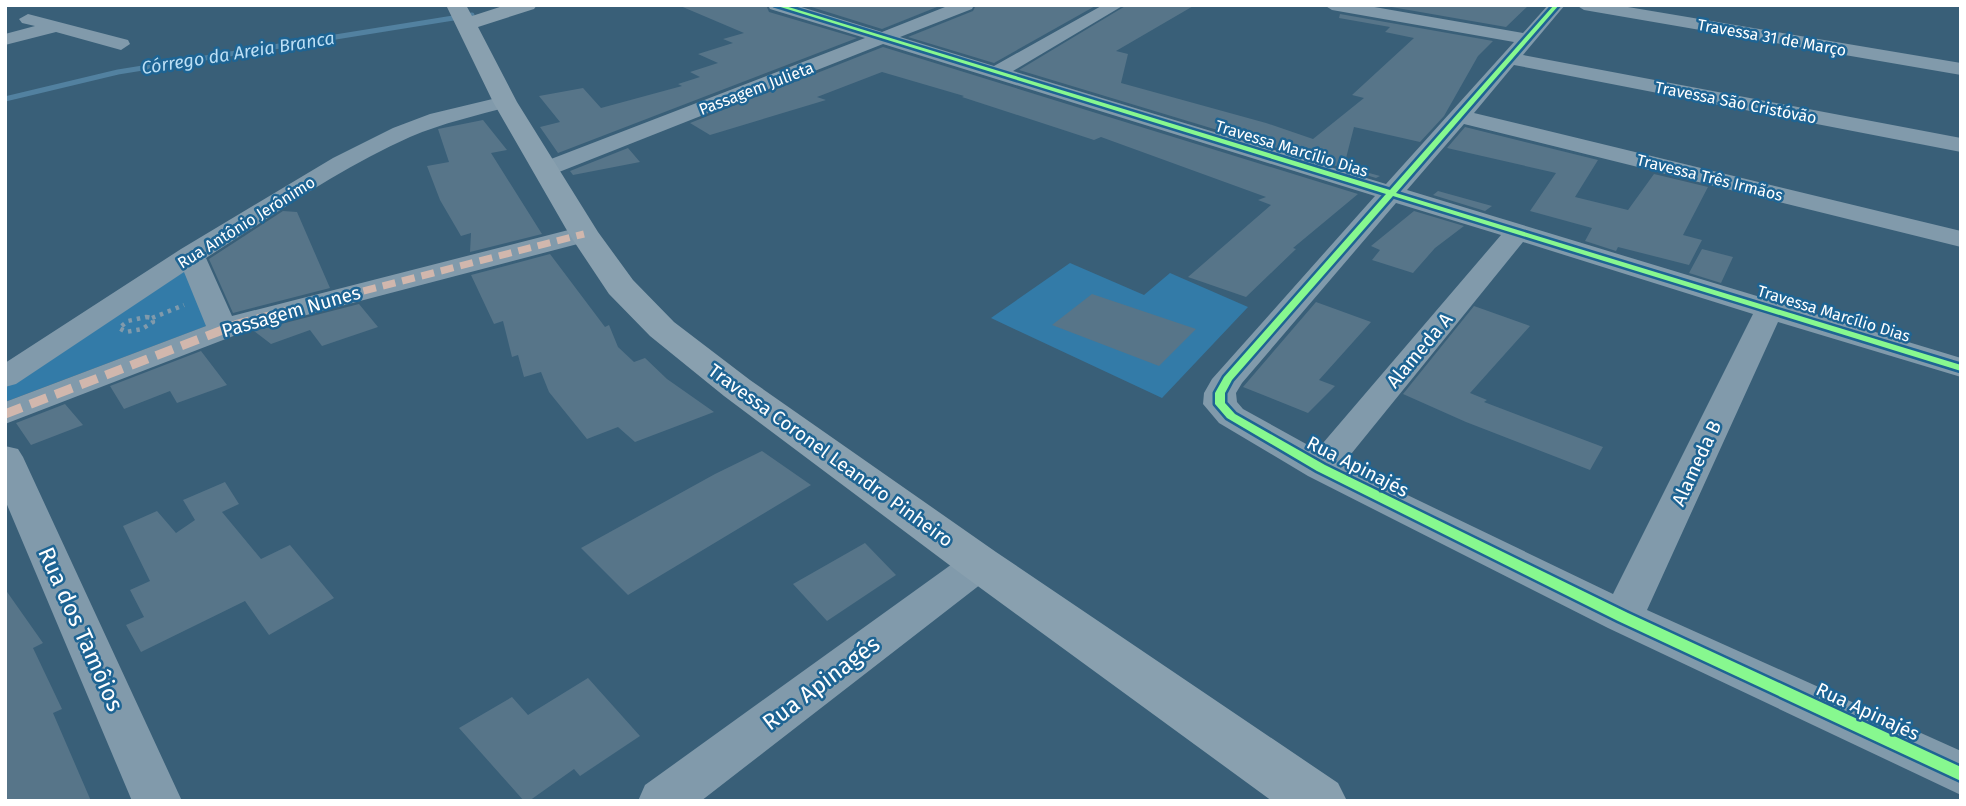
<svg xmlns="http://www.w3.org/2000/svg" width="1966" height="806" font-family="'Fira Sans',sans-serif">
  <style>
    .green { fill: #337ba8 }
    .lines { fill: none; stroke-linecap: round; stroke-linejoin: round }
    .stream { stroke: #5281a0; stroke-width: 5 }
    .building { fill: #577589 }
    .path { stroke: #819aab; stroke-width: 4.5; stroke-dasharray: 3.5 5; stroke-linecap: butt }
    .street { fill: #819aab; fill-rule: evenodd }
    .secondary { fill: #89a0af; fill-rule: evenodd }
    .quiet-far1 { stroke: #d1b7ad; stroke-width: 7; stroke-dasharray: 13 7; stroke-linecap: butt }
    .quiet { stroke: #d1b7ad; stroke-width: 9; stroke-dasharray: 18 9; stroke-linecap: butt }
    .cycleway-casing { stroke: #1e6493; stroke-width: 5 }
    .cycleway { fill: #87f88f; fill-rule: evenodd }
    .labels { text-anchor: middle; stroke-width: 5; stroke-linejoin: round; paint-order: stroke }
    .far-street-label { font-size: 16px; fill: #fff; stroke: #1e6493 }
    .far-water-label { font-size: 18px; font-style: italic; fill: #bcdff5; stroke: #1e6493 }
    .street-label { font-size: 19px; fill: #fff; stroke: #1e6493 }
    .near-street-label { font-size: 23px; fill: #fff; stroke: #1e6493 }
  </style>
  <rect width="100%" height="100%" fill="#395f78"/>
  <!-- green -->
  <path class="green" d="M 1070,263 L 1144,295 L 1170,273 L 1248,307 L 1162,398 L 991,318 Z
    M 187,264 L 217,322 L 5,402 L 5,379 Z"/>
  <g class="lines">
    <!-- stream -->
    <path class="stream" d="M 5,99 L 118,72 L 472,15"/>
  </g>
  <!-- building -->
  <path class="building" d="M 678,5 L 766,5 L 769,12 L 857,38 L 558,153 L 540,127 L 560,122 L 539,96 L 583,88 L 601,108 L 682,86 L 678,84 L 700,77 L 690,72 L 718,63 L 698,54 L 733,43 L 723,39 L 744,33 Z
    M 805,5 L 942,5 L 882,29 Z
    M 976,5 L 1097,5 L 994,63 L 908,37 L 973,11 Z
    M 1127,5 L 1195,5 L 1116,51 L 1128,54 L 1121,83 L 1266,123 L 1313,139 L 1364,98 L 1352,95 L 1414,38 L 1385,32 L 1390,27 L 1339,18 L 1340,14 L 1493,41 L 1478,56 L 1444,116 L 1420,142 L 1354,127 L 1344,166 L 1380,176 L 1376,178 L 1019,70 Z
    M 1380,5 L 1529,5 L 1506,27 Z
    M 883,47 L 1358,194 L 1293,248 L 1296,249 L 1246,297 L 1188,277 L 1271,205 L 1258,200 L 1266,197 L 1101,137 L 1094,140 L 962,97 L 964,96 L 882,72 L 817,97 L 826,100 L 710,135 L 690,123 Z
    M 483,120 L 507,150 L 491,153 L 542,234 L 470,252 L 471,233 L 461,236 L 440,200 L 427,166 L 449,162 L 438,129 Z
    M 1465,127 L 1598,160 L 1575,197 L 1628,210 L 1654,174 L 1708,187 L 1683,235 L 1702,240 L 1689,265 L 1618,247 L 1616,251 L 1585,241 L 1592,228 L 1530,211 L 1556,173 L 1447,148 Z
    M 628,148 L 640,162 L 573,175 L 570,171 Z
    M 1438,191 L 1492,206 L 1485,211 L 1433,195 Z
    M 283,211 L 297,212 L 330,288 L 233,313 L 209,259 Z
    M 1414,211 L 1464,226 L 1435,248 L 1413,273 L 1372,260 L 1380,250 L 1371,246 Z
    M 1702,249 L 1733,257 L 1721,283 L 1689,273 Z
    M 550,254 L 605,327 L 609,325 L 618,347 L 634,362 L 645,358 L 667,379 L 714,412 L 635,442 L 618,427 L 587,439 L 549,392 L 541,372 L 524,377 L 518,355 L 512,357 L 503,321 L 494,324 L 471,275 Z
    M 1092,294 L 1196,329 L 1159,366 L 1052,325 Z
    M 1316,302 L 1371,322 L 1319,380 L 1335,386 L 1308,413 L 1243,387 Z
    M 359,304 L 378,327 L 322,346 L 310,330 L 271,344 L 254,331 Z
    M 1474,306 L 1530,326 L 1470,393 L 1487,400 L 1484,402 L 1603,447 L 1590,470 L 1466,422 L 1403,394 Z
    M 201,351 L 227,385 L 177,403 L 170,391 L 124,409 L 110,386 Z
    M 65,404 L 83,425 L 31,445 L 16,423 Z
    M 762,451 L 811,485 L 628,595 L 581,548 L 715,474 Z
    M 225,482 L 239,504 L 222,512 L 261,559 L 290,545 L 334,598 L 269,635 L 245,601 L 141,652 L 126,625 L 144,617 L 130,590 L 150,581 L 123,526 L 157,511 L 176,533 L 195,520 L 183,500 Z
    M 865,543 L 896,575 L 827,621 L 793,584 Z
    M 5,589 L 43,643 L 33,648 L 62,709 L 53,713 L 91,801 L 5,801 Z
    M 588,678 L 640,736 L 580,776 L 574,769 L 529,801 L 524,801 L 459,728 L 512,697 L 528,715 Z"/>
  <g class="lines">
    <!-- path -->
    <path class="path" d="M 146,317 L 152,318 L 153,322 L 142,329 L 126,332 L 119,328 L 128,321 Z
      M 152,318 L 184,305"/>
    <!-- street -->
    <path class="street" d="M 768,5 L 795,5 L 882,32 L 950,5 L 974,5 L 972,9 L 900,37 L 994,66 L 1103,5 L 1124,5 L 1013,71 L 1386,184 L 1514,42 L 1332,10 L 1324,5 L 1363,5 L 1523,33 L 1548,5 L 1565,5 L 1523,55 L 1961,138 L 1961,152 L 1514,65 L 1474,113 L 1961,231 L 1961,247 L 1464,124 L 1407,190 L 1961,358 L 1961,377 L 1778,322 L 1647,610 L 1961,751 L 1961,795 L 1608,628 L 1308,476 L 1219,423 L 1203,404 L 1204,393 L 1212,379 L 1375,196 L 883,44 L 554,174 L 538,174 L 534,169 L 538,164 L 865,38 L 770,9 ZM 1396,203 L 1501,235 L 1317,450 L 1243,409 L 1237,402 L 1236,393 L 1242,383 ZM 1523,242 L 1753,314 L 1613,594 L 1343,464 Z
      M 1576,5 L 1616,5 L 1961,63 L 1961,75 L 1584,10 Z
      M 28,14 L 128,40 L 130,44 L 121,50 L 56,32 L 5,45 L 5,34 L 35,26 L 22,23 L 19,19 Z
      M 505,96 L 512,98 L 515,102 L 512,106 C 478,115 443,123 410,137 C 338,169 272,216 206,258 L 232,316 L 584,226 L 593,228 L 597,234 L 593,240 L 249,330 L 5,424 L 5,402 L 206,326 L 184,272 L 16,384 L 5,387 L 5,363 L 181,249 L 333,158 L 393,128 L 430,114 Z
      M 5,446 L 18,449 L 23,457 L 182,801 L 132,801 L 5,500 Z
      M 980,550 L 994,554 L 1000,564 L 994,574 L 701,801 L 638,801 L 645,785 L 966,554 Z"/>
    <!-- secondary -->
    <path class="secondary" d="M 446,5 L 466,5 L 472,16 L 506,5 L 537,5 L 534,9 L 478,27 L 517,102 L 598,232 L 633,280 L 674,322 L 750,380 L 996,552 L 1338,783 L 1347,801 L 1272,801 L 964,576 L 724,396 L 650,336 L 609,294 L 569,234 L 493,102 Z"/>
    <!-- quiet-far1 -->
    <path class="quiet-far1" d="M 344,296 L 584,234"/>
    <!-- quiet -->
    <path class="quiet" d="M 5,414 L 238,324 L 351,295"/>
    <!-- cycleway casing -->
    <g class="cycleway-casing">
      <path id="cycleway" d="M 774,5 L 782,5 L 1390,190 L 1554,5 L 1559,5 L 1396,193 L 1961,365 L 1961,371 L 1393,196 L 1232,380 L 1225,393 L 1225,403 L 1235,414 L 1325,465 L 1628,613 L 1961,767 L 1961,781 L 1618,621 L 1317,471 L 1227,418 L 1215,404 L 1215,393 L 1224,377 L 1386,194 Z"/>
    </g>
    <!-- cycleway -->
    <use href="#cycleway" class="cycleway"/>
  </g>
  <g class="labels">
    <!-- far-street labels -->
    <g class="far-street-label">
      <text transform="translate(1772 37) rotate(10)" y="6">Travessa 31 de Março</text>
      <text transform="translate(756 88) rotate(-21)" y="6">Passagem Julieta</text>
      <text transform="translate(1736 102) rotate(11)" y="6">Travessa São Cristóvão</text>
      <text transform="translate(1292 148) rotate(17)" y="6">Travessa Marcílio Dias</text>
      <text transform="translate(1710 177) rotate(14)" y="6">Travessa Três Irmãos</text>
      <text transform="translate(246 222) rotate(-32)" y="6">Rua Antônio Jerônimo</text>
      <text transform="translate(1834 313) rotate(17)" y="6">Travessa Marcílio Dias</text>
    </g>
    <!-- far-water labels -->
    <g class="far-water-label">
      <text transform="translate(238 53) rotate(-9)" y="6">Córrego da Areia Branca</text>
    </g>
    <!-- street labels -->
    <g class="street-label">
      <text transform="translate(291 311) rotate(-16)" y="7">Passagem Nunes</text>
      <text transform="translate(1419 350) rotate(-50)" y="7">Alameda A</text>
      <text transform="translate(831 455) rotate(36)" y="7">Travessa Coronel Leandro Pinheiro</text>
      <text transform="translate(1696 463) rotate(-65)" y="7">Alameda B</text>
      <text transform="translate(1358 466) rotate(27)" y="7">Rua Apinajés</text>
      <text transform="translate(1868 711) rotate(25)" y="7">Rua Apinajés</text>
    </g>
    <!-- near-street labels -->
    <g class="near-street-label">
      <text transform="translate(81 629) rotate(66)" y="8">Rua dos Tamôios</text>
      <text transform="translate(821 683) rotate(-37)" y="8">Rua Apinagés</text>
    </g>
  </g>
  <!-- border -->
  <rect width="1966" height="806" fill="none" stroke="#ffffff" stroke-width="14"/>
</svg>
